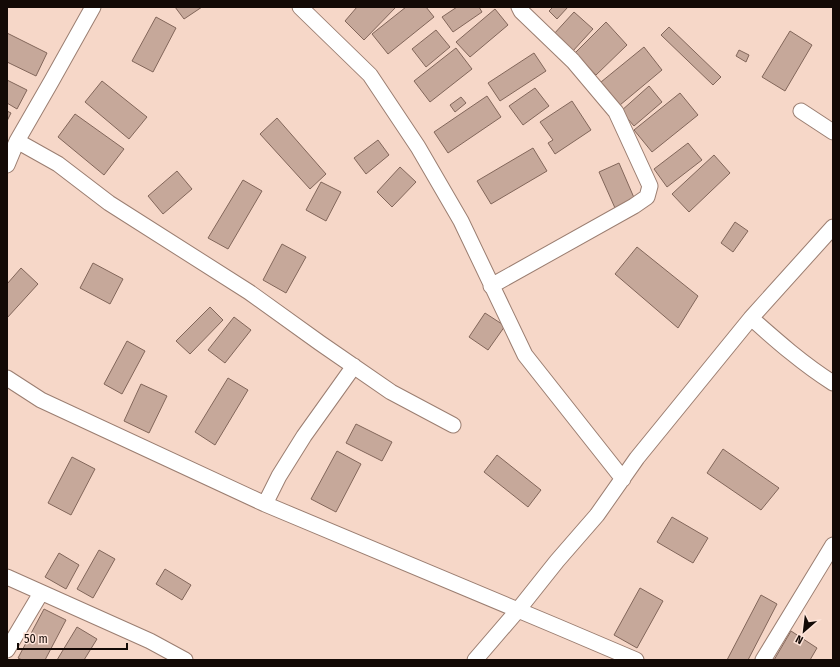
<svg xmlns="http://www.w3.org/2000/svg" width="840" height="667" font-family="'Fira Sans Condensed',sans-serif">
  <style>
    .building { fill: #c6a89a; stroke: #82665a }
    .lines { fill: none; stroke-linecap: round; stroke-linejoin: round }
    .minor-casing { stroke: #9b7e71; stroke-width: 17 }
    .minor { stroke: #fff; stroke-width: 15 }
  </style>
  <rect width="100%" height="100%" fill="#f6d7c8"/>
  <!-- building -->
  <path class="building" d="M 175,7 L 202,7 L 184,19 Z
    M 357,7 L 396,7 L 364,40 L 345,21 Z
    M 406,7 L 426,7 L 434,17 L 388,54 L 372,34 Z
    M 457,7 L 479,7 L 482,12 L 453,32 L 442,17 Z
    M 553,7 L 568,7 L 557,19 L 549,11 Z
    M 495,9 L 508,25 L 470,57 L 456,42 Z
    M 574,12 L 593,29 L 572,52 L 553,35 Z
    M 156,17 L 176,28 L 153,72 L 132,61 Z
    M 606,22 L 627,45 L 596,75 L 575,53 Z
    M 669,27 L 721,77 L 713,85 L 661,35 Z
    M 436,30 L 450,47 L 426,67 L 412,49 Z
    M 790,31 L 812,45 L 785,91 L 762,77 Z
    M 7,33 L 47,53 L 36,76 L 7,62 Z
    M 644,47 L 662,70 L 620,105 L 601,82 Z
    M 456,48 L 472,69 L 430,102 L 414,81 Z
    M 739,50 L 749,55 L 746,62 L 736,56 Z
    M 534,53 L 546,71 L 500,101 L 488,83 Z
    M 7,80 L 27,90 L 17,109 L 7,103 Z
    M 102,81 L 147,117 L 129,139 L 85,102 Z
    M 649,86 L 662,102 L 634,126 L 621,111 Z
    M 535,88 L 549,106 L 523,125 L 509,106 Z
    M 680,93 L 698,115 L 652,152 L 634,130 Z
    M 487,96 L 501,117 L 448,153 L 434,132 Z
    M 461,97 L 466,103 L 455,112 L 450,105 Z
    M 572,101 L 591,130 L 555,154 L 548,143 L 553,140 L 540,122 Z
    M 7,111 L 11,113 L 7,121 Z
    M 75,114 L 124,149 L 104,175 L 58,137 Z
    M 277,118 L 326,174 L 310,189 L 260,134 Z
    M 378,140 L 389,155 L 366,174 L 354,158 Z
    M 688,143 L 702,160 L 667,187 L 654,169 Z
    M 533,148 L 547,171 L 491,204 L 477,181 Z
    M 714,155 L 730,173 L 689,212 L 672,194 Z
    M 619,163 L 635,200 L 615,208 L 599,172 Z
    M 400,167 L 416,182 L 392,207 L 377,192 Z
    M 177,171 L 192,189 L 163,214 L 148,196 Z
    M 243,180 L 262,191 L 228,249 L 208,238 Z
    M 321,182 L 341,192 L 326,221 L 306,210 Z
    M 735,222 L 748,231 L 733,252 L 721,243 Z
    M 282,244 L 306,257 L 286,293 L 263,280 Z
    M 637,247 L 698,296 L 678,328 L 615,274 Z
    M 93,263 L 123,279 L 110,304 L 80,288 Z
    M 21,268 L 38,284 L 7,318 L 7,284 Z
    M 210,307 L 223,320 L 190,354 L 176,341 Z
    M 485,313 L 505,326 L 488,350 L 469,337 Z
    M 234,317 L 251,330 L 225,363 L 208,350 Z
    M 127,341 L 145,351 L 122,394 L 104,384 Z
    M 228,378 L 248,390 L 215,445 L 195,432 Z
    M 141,384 L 167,396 L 149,433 L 124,421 Z
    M 356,424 L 392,442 L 382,461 L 346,443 Z
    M 723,449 L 779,488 L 761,510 L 707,473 Z
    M 337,451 L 361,464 L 336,512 L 311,499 Z
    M 497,455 L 541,490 L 528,507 L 484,472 Z
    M 72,457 L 95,469 L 71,515 L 48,503 Z
    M 672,517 L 708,538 L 693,563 L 657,542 Z
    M 99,550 L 115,559 L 93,598 L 77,589 Z
    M 59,553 L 79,565 L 66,589 L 45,577 Z
    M 165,569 L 191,585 L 182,600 L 156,584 Z
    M 640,588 L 663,601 L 637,648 L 614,635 Z
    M 761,595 L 777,604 L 748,660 L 727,660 Z
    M 44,609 L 66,620 L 45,660 L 22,660 L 18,658 Z
    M 77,627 L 97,639 L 84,660 L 57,660 Z
    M 791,631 L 817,648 L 810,660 L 774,660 Z"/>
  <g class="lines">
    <!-- minor casing -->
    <g class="minor-casing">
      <path id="minor" d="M 300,7 L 370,75 L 418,147 L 461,221 L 525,355 L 623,479
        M 801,111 L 833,132
        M 17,141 L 58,164 L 109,203 L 249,292 L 320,343 L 391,392 L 453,425
        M 7,165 L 17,141 L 51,82 L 93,7
        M 491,286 L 634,206 L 647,197 L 650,186 L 616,112 L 573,61 L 521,11 L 519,7
        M 751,318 C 777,341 803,364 833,383
        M 7,378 L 41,400 L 265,504 L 556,626 L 636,660
        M 265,504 L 279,476 L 304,436 L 354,366
        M 7,577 L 150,641 L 185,660
        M 7,650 L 41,593
        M 475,660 L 518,610 L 557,561 L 597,515 L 637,458 L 751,318 L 833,227
        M 763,660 L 833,545"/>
    </g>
    <!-- minor -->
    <use href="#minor" class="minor"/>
  </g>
  <!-- border -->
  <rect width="840" height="667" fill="none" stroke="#130a06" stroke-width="16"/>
  <!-- north arrow -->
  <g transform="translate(804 631) rotate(208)" stroke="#ffe5da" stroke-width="3" paint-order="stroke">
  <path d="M0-3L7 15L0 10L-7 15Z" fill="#130a06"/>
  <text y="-6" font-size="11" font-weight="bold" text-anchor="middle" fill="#130a06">N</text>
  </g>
  <!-- scale -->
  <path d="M18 643v6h109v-6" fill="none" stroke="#130a06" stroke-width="2"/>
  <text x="24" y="643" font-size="12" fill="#130a06" stroke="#ffe5da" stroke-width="3" paint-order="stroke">50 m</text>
</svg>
